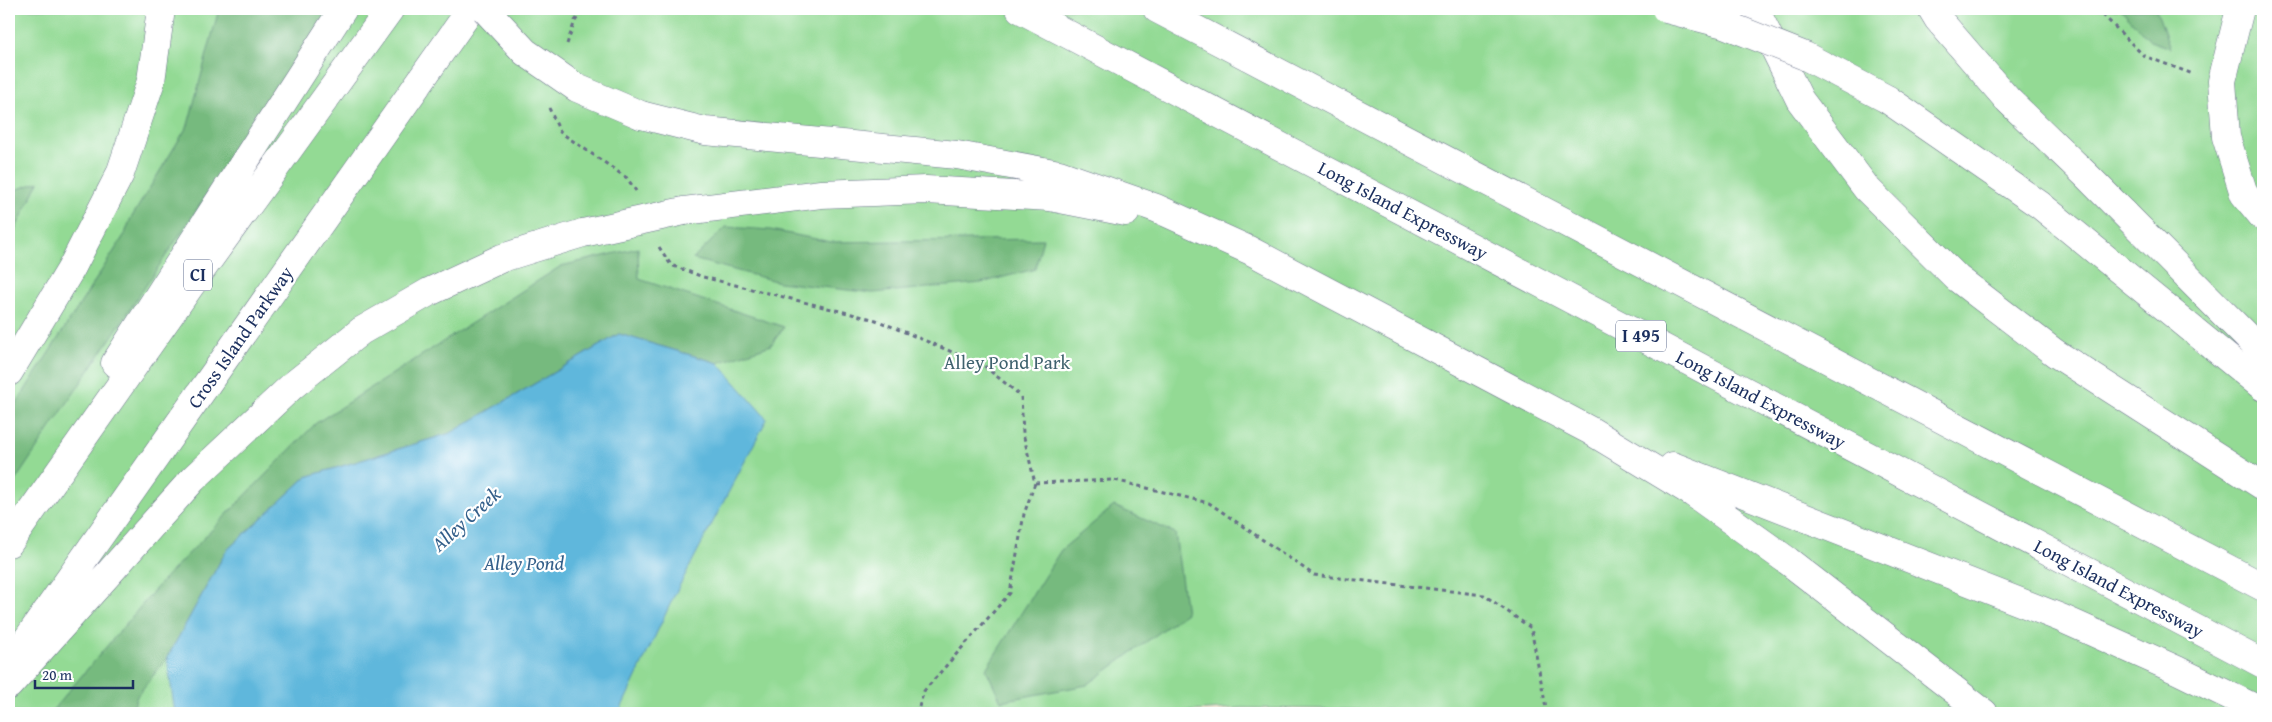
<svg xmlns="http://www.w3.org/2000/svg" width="2272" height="722" font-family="'Gentium Book Plus',serif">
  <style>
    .green { fill: #93da94; stroke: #578479 }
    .forest { fill: #76ba7e; stroke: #48746e }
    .water { fill: #5fb7dc; stroke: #3d739d }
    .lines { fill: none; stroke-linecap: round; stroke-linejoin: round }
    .minor-casing { stroke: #687088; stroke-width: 29 }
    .highway-casing { stroke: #687088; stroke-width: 29 }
    .path { stroke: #687088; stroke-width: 3; stroke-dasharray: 4 4; stroke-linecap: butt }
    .minor { stroke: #fff; stroke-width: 28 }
    .highway { stroke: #fff; stroke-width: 28 }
    .highway-bridge-casing { stroke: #687088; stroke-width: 29; stroke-linecap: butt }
    .highway-bridge { stroke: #fff; stroke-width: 28 }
    .labels { text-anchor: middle; stroke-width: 4.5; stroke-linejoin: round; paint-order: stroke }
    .shield { fill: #fff; stroke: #5f6d8e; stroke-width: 1 }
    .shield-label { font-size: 18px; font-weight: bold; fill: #1b2f5e }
    .street-label { font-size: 19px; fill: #1b2f5e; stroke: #fff }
    .park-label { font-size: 19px; fill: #3f626e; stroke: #fff }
    .water-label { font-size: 20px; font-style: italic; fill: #335f8a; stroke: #fff }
  </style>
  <rect width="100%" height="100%" fill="#fff"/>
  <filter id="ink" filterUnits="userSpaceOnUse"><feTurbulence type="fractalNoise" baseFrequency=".02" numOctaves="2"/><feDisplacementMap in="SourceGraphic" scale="10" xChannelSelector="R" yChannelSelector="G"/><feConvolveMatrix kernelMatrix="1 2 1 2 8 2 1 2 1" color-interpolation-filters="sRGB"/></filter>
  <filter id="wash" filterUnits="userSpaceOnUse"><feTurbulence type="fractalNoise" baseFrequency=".0096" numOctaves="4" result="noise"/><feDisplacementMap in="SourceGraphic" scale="20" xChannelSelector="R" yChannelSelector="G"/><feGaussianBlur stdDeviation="1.12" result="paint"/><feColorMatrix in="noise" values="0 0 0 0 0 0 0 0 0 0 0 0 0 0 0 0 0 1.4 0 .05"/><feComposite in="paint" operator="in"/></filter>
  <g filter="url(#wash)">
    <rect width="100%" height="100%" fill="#f7ead7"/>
    <!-- green -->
    <path class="green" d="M 9,9 L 2263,9 L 2263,713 L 1618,713 L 1242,708 L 1160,713 L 9,713 Z"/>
    <!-- forest -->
    <path class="forest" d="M 219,9 L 331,9 L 9,490 L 9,415 L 125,234 L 130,220 L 188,125 Z
      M 2121,9 L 2156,9 L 2170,48 L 2150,41 Z
      M 39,182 L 9,242 L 9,192 Z
      M 726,227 L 770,230 L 831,242 L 1043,239 L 1035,269 L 981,283 L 873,293 L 779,282 L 693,259 Z
      M 638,248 L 639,279 L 784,327 L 771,345 L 718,363 L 619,334 L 451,433 L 306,477 L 226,551 L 167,658 L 137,696 L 132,713 L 50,713 L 164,579 L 316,423 L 561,266 Z
      M 1114,506 L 1175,533 L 1186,613 L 1087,685 L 1001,701 L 986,669 L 1061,550 Z"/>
    <!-- water -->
    <path class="water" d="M 619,334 L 718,363 L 767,419 L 673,598 L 619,713 L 175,713 L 167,658 L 226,551 L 306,477 L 451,433 Z"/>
  </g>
  <g filter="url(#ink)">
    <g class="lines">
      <!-- minor casing -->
      <g class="minor-casing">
        <path id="minor" d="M 2240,9 L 2222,81 L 2226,137 L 2244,194 L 2263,217"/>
      </g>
      <!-- highway casing -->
      <g class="highway-casing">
        <path id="highway" d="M 1020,9 L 2263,664
          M 1157,9 L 2263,587
          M 1755,9 L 1800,100 L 1867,189 L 1957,278 L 2055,353 L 2263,486
          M 1932,9 L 1938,19 L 2007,99 L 2087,176 L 2263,353
          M 1887,99 L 2040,205 L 2263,387
          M 641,115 L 705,131 L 957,155 L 1059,174 L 1156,208 L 1249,250 L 1591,431 L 1693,493 L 1788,561 L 1984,713
          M 684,211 L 821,194 L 926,190 L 1050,197 L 1126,212
          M 115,363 L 343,9
          M 9,372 L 71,269 L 120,174 L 151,81 L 161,9
          M 1673,466 L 2061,618 L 2177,670 L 2263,712
          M 9,543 L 205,265 L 390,9
          M 9,665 L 471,9
          M 9,685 L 193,479 L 292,386 L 361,331 L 429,292 L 502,258 L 583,233"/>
      </g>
      <!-- path -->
      <path class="path" d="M 2097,9 L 2144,56 L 2193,74
        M 567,44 L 575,21 L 584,9
        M 549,108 L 560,132 L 627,178 L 636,191
        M 659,247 L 671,265 L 703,277 L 876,320 L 983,365 L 1021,396 L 1023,433 L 1035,483 L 1024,514 L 1010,593 L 924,691 L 917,713
        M 1035,483 L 1114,480 L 1209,503 L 1314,575 L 1484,595 L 1531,628 L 1547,713"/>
      <!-- minor -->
      <use href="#minor" class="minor"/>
      <!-- highway -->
      <use href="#highway" class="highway"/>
      <!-- highway-bridge casing -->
      <g class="highway-bridge-casing">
        <path id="highway-bridge" d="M 485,9 L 525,52 L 577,88 L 641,115
          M 1666,9 L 1724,24 L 1805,56 L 1887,99
          M 583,233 L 684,211"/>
      </g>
      <!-- highway-bridge -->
      <use href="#highway-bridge" class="highway-bridge"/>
    </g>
  </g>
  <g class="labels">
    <!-- shield labels -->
    <g class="shield">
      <rect x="184" y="259.5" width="28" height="31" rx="4"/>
      <rect x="1616" y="320.5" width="50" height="31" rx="4"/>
    </g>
    <g class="shield-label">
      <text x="198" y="281">CI</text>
      <text x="1641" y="342">I 495</text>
    </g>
    <!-- street labels -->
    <g class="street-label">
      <text transform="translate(1403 210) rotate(28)" y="7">Long Island Expressway</text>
      <text transform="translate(240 337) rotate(-55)" y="7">Cross Island Parkway</text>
      <text transform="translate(1761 399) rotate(28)" y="7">Long Island Expressway</text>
      <text transform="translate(2119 588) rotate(28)" y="7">Long Island Expressway</text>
    </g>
    <!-- park labels -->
    <g class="park-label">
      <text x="1007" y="369">Alley Pond Park</text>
    </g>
    <!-- water labels -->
    <g class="water-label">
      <text transform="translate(466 519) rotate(-42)" y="7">Alley Creek</text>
      <text x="524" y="570">Alley Pond</text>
    </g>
  </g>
  <!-- margin -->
  <rect width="2272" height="722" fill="none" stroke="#fff" stroke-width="30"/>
  <!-- scale -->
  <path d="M35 680v8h98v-8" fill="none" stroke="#1b2f5e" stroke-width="2.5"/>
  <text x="42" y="680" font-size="15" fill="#1b2f5e" stroke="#ffffff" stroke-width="4" paint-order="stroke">20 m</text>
</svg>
